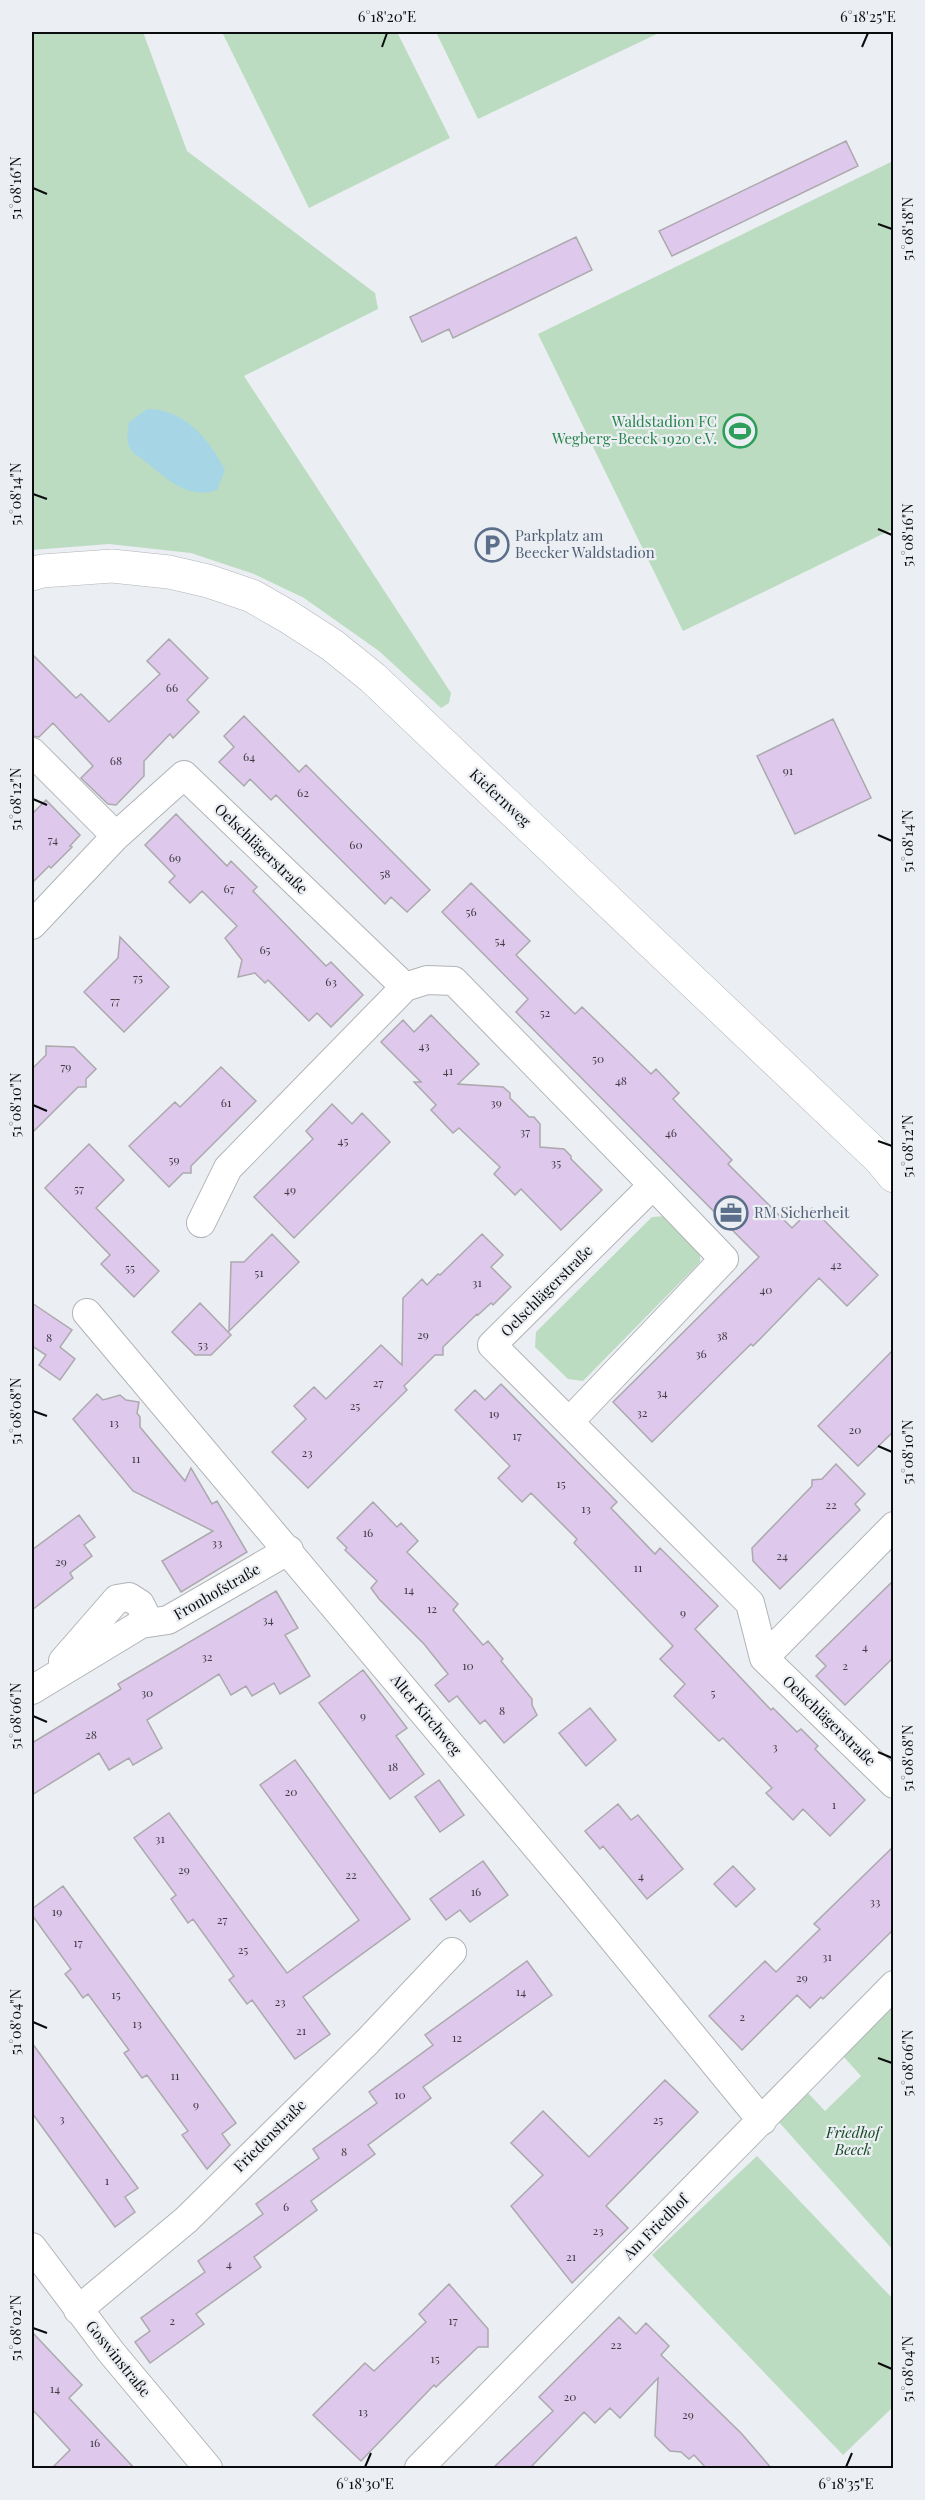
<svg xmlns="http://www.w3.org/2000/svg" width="925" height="2500" font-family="'Playfair Display',serif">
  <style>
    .green { fill: #bcdcc1 }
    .water { fill: #a6d6e5 }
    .building { fill: #dec9ec; stroke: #aba9ad; stroke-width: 1.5 }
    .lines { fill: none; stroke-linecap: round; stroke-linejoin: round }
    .street-casing { stroke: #b1b4b7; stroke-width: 30 }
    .secondary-casing { stroke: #b1b4b7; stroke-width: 34 }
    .street { stroke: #fff; stroke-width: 28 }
    .secondary { stroke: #fff; stroke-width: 33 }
    .ticks { fill: none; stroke: #0b0c0d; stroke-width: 2 }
    .labels { text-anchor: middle; stroke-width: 4.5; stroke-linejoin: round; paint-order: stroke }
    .number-label { font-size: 12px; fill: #403b45 }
    .leisure-label { font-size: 15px; fill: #27864d; stroke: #ebeef2; text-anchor: end }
    .service-label { font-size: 15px; fill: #4e5e75; stroke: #ebeef2; text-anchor: start }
    .street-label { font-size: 15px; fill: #0b0c0d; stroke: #ebeef2 }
    .park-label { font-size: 15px; font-style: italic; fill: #124722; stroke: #ebeef2 }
    .neatline { fill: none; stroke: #0b0c0d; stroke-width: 2 }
    .ticks-label { font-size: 15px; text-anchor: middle; fill: #0b0c0d }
  </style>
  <rect width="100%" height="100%" fill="#ebeef2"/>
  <!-- green -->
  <path class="green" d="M 35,32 L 143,32 L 187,151 L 375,293 L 378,309 L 244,376 L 451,693 L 449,703 L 441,708 L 379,651 L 304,598 L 254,574 L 191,553 L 109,544 L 32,550 L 32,40 Z
    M 222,32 L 397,32 L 450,138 L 309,208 Z
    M 436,32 L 661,32 L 478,119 Z
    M 893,161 L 893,529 L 683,631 L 538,334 Z
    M 666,1216 L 700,1250 L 700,1262 L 583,1381 L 568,1379 L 535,1347 L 536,1332 L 652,1217 Z
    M 893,2006 L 893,2250 L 778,2121 L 807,2092 L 825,2111 L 861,2076 L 843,2056 Z
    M 757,2156 L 893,2299 L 893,2407 L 843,2455 L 652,2255 Z"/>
  <!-- water -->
  <path class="water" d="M 147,409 C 185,409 209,439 225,470 L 217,490 C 188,500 167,479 146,462 C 142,458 134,455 131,450 C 125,443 128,431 129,422 Z"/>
  <!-- building -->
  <path class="building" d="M 846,141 L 858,166 L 672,256 L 659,231 Z
    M 576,237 L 592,270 L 453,338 L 449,329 L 422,342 L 410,317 Z
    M 169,639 L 208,678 L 187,700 L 199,712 L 173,738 L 170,734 L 144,761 L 144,776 L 116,805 L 108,804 L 81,778 L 93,766 L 53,723 L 39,737 L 32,736 L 32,654 L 76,698 L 81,694 L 109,722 L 160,674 L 147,661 Z
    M 244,716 L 299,772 L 306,765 L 430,890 L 407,912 L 391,897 L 385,904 L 276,795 L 271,800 L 250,779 L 244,786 L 219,762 L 234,747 L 224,736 Z
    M 833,719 L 871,798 L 795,834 L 757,756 Z
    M 46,800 L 80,835 L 70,846 L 72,847 L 51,868 L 49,866 L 32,883 L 32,814 Z
    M 176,814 L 227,866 L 231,861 L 257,887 L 253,891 L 326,966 L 331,962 L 363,995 L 331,1027 L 317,1013 L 309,1021 L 268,980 L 265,983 L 255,973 L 238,977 L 242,960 L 225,938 L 237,926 L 202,891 L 190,903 L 169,882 L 175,876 L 145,845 Z
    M 471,883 L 530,941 L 516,955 L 575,1014 L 582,1007 L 651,1074 L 656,1069 L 679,1093 L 673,1099 L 732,1160 L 728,1164 L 792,1228 L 812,1208 L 878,1275 L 847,1306 L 819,1278 L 762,1337 L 753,1346 L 751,1344 L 652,1442 L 613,1402 L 759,1257 L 516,1012 L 528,999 L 442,912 Z
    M 120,937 L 169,987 L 124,1032 L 84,992 L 118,958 Z
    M 431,1015 L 479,1064 L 458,1084 L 503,1087 L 510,1093 L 510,1098 L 529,1117 L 534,1117 L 540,1124 L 540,1147 L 564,1149 L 571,1156 L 571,1159 L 602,1190 L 561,1230 L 521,1189 L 515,1195 L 494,1174 L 500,1167 L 459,1128 L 453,1133 L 431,1110 L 436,1105 L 414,1082 L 421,1082 L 381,1042 L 403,1020 L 414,1032 Z
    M 46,1046 L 74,1047 L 96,1069 L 86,1079 L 86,1087 L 78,1087 L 32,1133 L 32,1069 L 46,1055 Z
    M 221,1067 L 256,1101 L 191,1166 L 191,1173 L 183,1173 L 169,1187 L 129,1146 L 175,1102 L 180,1107 Z
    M 332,1104 L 352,1124 L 362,1113 L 390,1142 L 294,1238 L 254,1197 L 313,1139 L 306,1131 Z
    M 89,1144 L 124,1180 L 96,1208 L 159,1271 L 134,1297 L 101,1264 L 110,1255 L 45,1188 Z
    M 272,1234 L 299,1262 L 229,1331 L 231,1262 L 244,1262 Z
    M 482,1234 L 503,1255 L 491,1267 L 511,1287 L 493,1305 L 491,1303 L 478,1315 L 477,1314 L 443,1347 L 443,1355 L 435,1355 L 404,1386 L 407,1390 L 308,1488 L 272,1452 L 306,1419 L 294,1406 L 314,1387 L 326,1399 L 381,1345 L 402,1365 L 403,1298 L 422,1279 L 427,1285 L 438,1274 L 440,1275 Z
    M 32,1303 L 72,1330 L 60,1347 L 75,1359 L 60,1380 L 39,1365 L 46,1355 L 32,1346 Z
    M 200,1303 L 231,1335 L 211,1355 L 195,1355 L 172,1332 Z
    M 894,1349 L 894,1431 L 858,1466 L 818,1426 Z
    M 501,1384 L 617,1502 L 611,1508 L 655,1554 L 660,1548 L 718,1606 L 695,1629 L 771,1710 L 773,1708 L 797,1732 L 801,1729 L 818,1746 L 815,1749 L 865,1800 L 830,1836 L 803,1809 L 793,1820 L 766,1793 L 772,1788 L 723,1738 L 719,1741 L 674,1696 L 685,1684 L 660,1659 L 673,1646 L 574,1543 L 577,1539 L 531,1493 L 522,1502 L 498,1478 L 510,1466 L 455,1410 L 475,1390 L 485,1400 Z
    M 97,1394 L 103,1400 L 120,1395 L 126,1400 L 139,1402 L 137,1413 L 140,1417 L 140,1427 L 185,1481 L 191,1468 L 212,1504 L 217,1501 L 247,1552 L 181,1592 L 162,1561 L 213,1531 L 133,1491 L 73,1419 Z
    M 836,1464 L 865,1494 L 855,1504 L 860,1510 L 780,1589 L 753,1561 L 752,1548 L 812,1486 L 812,1480 L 822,1479 Z
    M 373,1502 L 397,1527 L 401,1523 L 418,1541 L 407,1552 L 458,1604 L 453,1610 L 483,1645 L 488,1641 L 503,1659 L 501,1661 L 532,1699 L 532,1705 L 537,1715 L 504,1743 L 485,1720 L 480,1724 L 457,1696 L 449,1702 L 435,1685 L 448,1674 L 424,1644 L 379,1599 L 371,1588 L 377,1581 L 345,1550 L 347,1548 L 337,1538 Z
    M 79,1515 L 95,1537 L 84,1545 L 92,1556 L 70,1573 L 73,1578 L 32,1610 L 32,1550 Z
    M 894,1580 L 894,1657 L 845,1705 L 816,1676 L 826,1666 L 816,1656 Z
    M 276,1591 L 298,1628 L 285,1635 L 310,1676 L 280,1694 L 274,1683 L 252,1696 L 246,1686 L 231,1695 L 219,1674 L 147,1720 L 162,1748 L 133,1765 L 129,1758 L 109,1770 L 99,1753 L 32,1795 L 32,1743 L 121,1689 L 118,1684 Z
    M 363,1670 L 407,1728 L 396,1736 L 424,1774 L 390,1799 L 319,1703 Z
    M 590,1708 L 616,1740 L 586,1766 L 559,1733 Z
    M 295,1760 L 410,1919 L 303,1997 L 330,2034 L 295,2059 L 252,2000 L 247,2004 L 229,1980 L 234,1976 L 193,1919 L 188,1923 L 171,1899 L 176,1895 L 134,1838 L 169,1813 L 287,1973 L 359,1920 L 260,1785 Z
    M 439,1780 L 464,1815 L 440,1832 L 415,1797 Z
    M 618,1804 L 631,1820 L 638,1815 L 683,1869 L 647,1899 L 603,1846 L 600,1849 L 585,1831 Z
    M 894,1846 L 894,1929 L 823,1999 L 821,1997 L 810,2008 L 797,1995 L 742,2050 L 709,2016 L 765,1961 L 776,1972 L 820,1929 L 814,1924 Z
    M 483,1861 L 508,1895 L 470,1922 L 460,1910 L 446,1920 L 430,1899 Z
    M 733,1866 L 755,1889 L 736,1907 L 714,1884 Z
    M 63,1886 L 236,2123 L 222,2134 L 230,2145 L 207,2169 L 182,2135 L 188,2131 L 147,2075 L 142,2078 L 124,2053 L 129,2050 L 88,1994 L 83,1998 L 74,1985 L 65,1974 L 71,1969 L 32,1915 L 32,1909 Z
    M 527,1961 L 552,1995 L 423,2087 L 431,2098 L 368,2145 L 375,2154 L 311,2201 L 317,2210 L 254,2257 L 261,2267 L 196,2314 L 204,2324 L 150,2363 L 135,2342 L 150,2331 L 141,2318 L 205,2272 L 198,2261 L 263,2214 L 256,2204 L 319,2158 L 313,2149 L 377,2103 L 369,2092 L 433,2045 L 425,2035 Z
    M 32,2043 L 138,2188 L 125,2197 L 135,2212 L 115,2227 L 32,2113 Z
    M 665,2080 L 698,2112 L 606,2206 L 628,2228 L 572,2283 L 511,2206 L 543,2175 L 511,2143 L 543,2111 L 589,2157 Z
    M 449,2284 L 488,2329 L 488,2347 L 478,2347 L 436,2387 L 434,2385 L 361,2461 L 313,2415 L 365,2363 L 374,2371 L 426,2322 L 419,2314 Z
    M 619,2317 L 636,2334 L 646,2323 L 669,2346 L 661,2355 L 741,2433 L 772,2469 L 707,2469 L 694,2455 L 689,2459 L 681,2452 L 670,2451 L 655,2436 L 658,2378 L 620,2418 L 610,2408 L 595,2423 L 584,2412 L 529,2469 L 492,2469 L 553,2411 L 539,2397 Z
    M 32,2332 L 82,2385 L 69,2398 L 135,2469 L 51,2469 L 70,2450 L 32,2409 Z"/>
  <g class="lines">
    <!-- street casing -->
    <g class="street-casing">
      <path id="street" d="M 32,752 L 116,836
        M 32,925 L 116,836 L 184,775 L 405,987
        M 201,1223 L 228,1168 L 405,987 L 427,980 L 454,981 L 653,1185
        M 87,1313 L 572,1889 L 762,2121
        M 569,1422 L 724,1259 L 653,1185 L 492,1345 L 750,1603 L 764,1658 L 894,1784
        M 764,1658 L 894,1526
        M 63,1661 L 117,1599 L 129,1597 L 140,1604 L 144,1612 L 141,1624
        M 32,1690 L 141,1624 L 168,1620 L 289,1550
        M 32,2247 L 111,2352 L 208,2468
        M 78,2310 L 186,2220 L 367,2042 L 452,1952
        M 419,2468 L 894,1985"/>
    </g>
    <!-- secondary casing -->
    <g class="secondary-casing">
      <path id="secondary" d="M 32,574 L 42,571 L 112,566 L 169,572 L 208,581 L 252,596 L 287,616 L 332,645 L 373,678 L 880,1159 L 894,1176"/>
    </g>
    <!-- street -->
    <use href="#street" class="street"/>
    <!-- secondary -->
    <use href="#secondary" class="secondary"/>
  </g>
  <!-- ticks -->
  <path class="ticks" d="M 382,47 L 387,33M 862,47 L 868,33M 33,188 L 47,194M 878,224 L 892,229M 33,494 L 47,499M 878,529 L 892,535M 33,799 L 47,805M 878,835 L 892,841M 33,1105 L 47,1111M 878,1141 L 892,1146M 33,1411 L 47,1416M 878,1446 L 892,1452M 33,1716 L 47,1722M 878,1752 L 892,1758M 33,2022 L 47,2028M 878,2058 L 892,2063M 33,2328 L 47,2333M 878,2363 L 892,2369M 365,2467 L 371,2453M 846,2467 L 852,2453"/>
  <!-- icons -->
  <defs>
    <g id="stadium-ring" transform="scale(1.725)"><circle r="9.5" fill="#ebeef2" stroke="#2e9e5b" stroke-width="1.5"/><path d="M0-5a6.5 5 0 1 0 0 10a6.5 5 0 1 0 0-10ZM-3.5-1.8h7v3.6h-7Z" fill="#2e9e5b"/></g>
    <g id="parking-ring" transform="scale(1.725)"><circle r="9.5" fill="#ebeef2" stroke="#5c6f8a" stroke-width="1.5"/><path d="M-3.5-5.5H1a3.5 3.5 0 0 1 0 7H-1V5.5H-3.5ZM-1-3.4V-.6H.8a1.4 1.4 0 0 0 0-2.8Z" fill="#5c6f8a"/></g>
    <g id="office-ring" transform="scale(1.725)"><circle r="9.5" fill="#ebeef2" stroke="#5c6f8a" stroke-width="1.5"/><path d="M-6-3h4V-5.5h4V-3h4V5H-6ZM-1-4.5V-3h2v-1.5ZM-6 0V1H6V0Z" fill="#5c6f8a"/></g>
  </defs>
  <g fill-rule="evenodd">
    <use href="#stadium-ring" x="740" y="431"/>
    <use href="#parking-ring" x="492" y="545"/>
    <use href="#office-ring" x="731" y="1213"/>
  </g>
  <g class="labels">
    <!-- number labels -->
    <g class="number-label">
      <text x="172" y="692">66</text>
      <text x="249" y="761">64</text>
      <text x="116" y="765">68</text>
      <text x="788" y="775">91</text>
      <text x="303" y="797">62</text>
      <text x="53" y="844">74</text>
      <text x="356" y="849">60</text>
      <text x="175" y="862">69</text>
      <text x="385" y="878">58</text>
      <text x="229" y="893">67</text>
      <text x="471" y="916">56</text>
      <text x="500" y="945">54</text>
      <text x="265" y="954">65</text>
      <text x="138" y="982">75</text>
      <text x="331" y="986">63</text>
      <text x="115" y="1005">77</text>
      <text x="545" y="1017">52</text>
      <text x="424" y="1050">43</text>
      <text x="598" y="1063">50</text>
      <text x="66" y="1071">79</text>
      <text x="448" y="1075">41</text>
      <text x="621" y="1085">48</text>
      <text x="226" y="1107">61</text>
      <text x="496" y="1107">39</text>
      <text x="525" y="1136">37</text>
      <text x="671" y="1137">46</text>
      <text x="343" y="1145">45</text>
      <text x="174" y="1164">59</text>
      <text x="556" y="1167">35</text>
      <text x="79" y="1193">57</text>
      <text x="290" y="1194">49</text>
      <text x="836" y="1269">42</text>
      <text x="130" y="1272">55</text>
      <text x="259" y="1277">51</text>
      <text x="477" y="1287">31</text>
      <text x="766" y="1294">40</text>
      <text x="423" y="1339">29</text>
      <text x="722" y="1340">38</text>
      <text x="49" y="1342">8</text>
      <text x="203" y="1349">53</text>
      <text x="701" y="1358">36</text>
      <text x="378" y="1387">27</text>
      <text x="662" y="1397">34</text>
      <text x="355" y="1410">25</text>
      <text x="642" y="1417">32</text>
      <text x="494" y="1418">19</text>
      <text x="114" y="1427">13</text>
      <text x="855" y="1434">20</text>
      <text x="517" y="1440">17</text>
      <text x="307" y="1457">23</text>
      <text x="136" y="1463">11</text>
      <text x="561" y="1488">15</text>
      <text x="831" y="1509">22</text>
      <text x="586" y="1513">13</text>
      <text x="368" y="1537">16</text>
      <text x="217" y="1547">33</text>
      <text x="782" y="1560">24</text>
      <text x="61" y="1566">29</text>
      <text x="638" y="1572">11</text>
      <text x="409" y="1594">14</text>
      <text x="432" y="1613">12</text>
      <text x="683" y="1617">9</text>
      <text x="268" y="1624">34</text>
      <text x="865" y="1651">4</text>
      <text x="207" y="1661">32</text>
      <text x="468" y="1670">10</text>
      <text x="845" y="1670">2</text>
      <text x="147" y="1697">30</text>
      <text x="713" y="1697">5</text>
      <text x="502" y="1715">8</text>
      <text x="363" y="1720">9</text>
      <text x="91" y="1739">28</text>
      <text x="775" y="1751">3</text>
      <text x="393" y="1771">18</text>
      <text x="291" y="1796">20</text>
      <text x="834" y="1809">1</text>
      <text x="160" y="1843">31</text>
      <text x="184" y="1874">29</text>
      <text x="351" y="1879">22</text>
      <text x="641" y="1880">4</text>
      <text x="476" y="1896">16</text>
      <text x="875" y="1906">33</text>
      <text x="57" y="1916">19</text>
      <text x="222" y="1924">27</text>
      <text x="78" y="1947">17</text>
      <text x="243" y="1954">25</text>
      <text x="827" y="1961">31</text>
      <text x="802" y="1982">29</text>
      <text x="521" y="1996">14</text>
      <text x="116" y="1999">15</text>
      <text x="280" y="2006">23</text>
      <text x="742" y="2021">2</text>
      <text x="137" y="2028">13</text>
      <text x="301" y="2035">21</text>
      <text x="457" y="2042">12</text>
      <text x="175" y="2080">11</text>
      <text x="400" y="2099">10</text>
      <text x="196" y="2109">9</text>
      <text x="62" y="2123">3</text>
      <text x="658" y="2124">25</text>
      <text x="344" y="2156">8</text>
      <text x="107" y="2185">1</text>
      <text x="286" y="2211">6</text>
      <text x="598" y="2235">23</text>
      <text x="571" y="2261">21</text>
      <text x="229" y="2268">4</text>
      <text x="172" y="2325">2</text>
      <text x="453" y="2325">17</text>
      <text x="616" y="2349">22</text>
      <text x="435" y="2363">15</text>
      <text x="55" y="2393">14</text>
      <text x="570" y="2401">20</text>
      <text x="363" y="2416">13</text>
      <text x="688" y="2419">29</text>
      <text x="95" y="2447">16</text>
    </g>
    <!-- leisure labels -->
    <g class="leisure-label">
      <text x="717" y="427">Waldstadion FC<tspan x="717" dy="17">Wegberg-Beeck 1920 e.V.</tspan></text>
    </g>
    <!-- service labels -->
    <g class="service-label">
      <text x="515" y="541">Parkplatz am<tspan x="515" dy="17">Beecker Waldstadion</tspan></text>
      <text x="754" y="1218">RM Sicherheit</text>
    </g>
    <!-- street labels -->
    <g class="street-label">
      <text transform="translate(500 798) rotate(43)" y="5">Kiefernweg</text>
      <text transform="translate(261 849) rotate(44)" y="5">Oelschlägerstraße</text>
      <text transform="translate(547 1291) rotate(-45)" y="5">Oelschlägerstraße</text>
      <text transform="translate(217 1592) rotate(-30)" y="5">Fronhofstraße</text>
      <text transform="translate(426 1715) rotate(50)" y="5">Alter Kirchweg</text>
      <text transform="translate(829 1721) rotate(44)" y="5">Oelschlägerstraße</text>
      <text transform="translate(270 2136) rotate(-45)" y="5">Friedenstraße</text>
      <text transform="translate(656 2227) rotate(-45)" y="5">Am Friedhof</text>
      <text transform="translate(118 2359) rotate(51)" y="5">Goswinstraße</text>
    </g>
    <!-- park labels -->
    <g class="park-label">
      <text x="853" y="2138">Friedhof<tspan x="853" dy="17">Beeck</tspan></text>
    </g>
  </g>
  <!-- border -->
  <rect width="925" height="2500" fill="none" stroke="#ebeef2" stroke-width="66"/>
  <rect x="33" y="33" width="859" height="2434" class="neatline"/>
  <g class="ticks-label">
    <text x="387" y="22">6°18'20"E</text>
    <text x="868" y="22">6°18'25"E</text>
    <text transform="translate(16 188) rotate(-90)" y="5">51°08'16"N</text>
    <text transform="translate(908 229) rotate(-90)" y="5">51°08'18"N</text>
    <text transform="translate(16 494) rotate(-90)" y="5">51°08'14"N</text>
    <text transform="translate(908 535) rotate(-90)" y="5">51°08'16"N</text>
    <text transform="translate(16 799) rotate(-90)" y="5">51°08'12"N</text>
    <text transform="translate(908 841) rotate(-90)" y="5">51°08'14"N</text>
    <text transform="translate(16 1105) rotate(-90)" y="5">51°08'10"N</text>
    <text transform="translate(908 1146) rotate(-90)" y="5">51°08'12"N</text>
    <text transform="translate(16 1411) rotate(-90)" y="5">51°08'08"N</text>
    <text transform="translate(908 1452) rotate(-90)" y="5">51°08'10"N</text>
    <text transform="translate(16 1716) rotate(-90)" y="5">51°08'06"N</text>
    <text transform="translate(908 1758) rotate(-90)" y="5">51°08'08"N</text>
    <text transform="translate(16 2022) rotate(-90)" y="5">51°08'04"N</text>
    <text transform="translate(908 2063) rotate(-90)" y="5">51°08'06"N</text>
    <text transform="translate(16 2328) rotate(-90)" y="5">51°08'02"N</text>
    <text transform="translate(908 2369) rotate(-90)" y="5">51°08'04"N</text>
    <text x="365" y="2489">6°18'30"E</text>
    <text x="846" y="2489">6°18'35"E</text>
  </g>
</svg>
